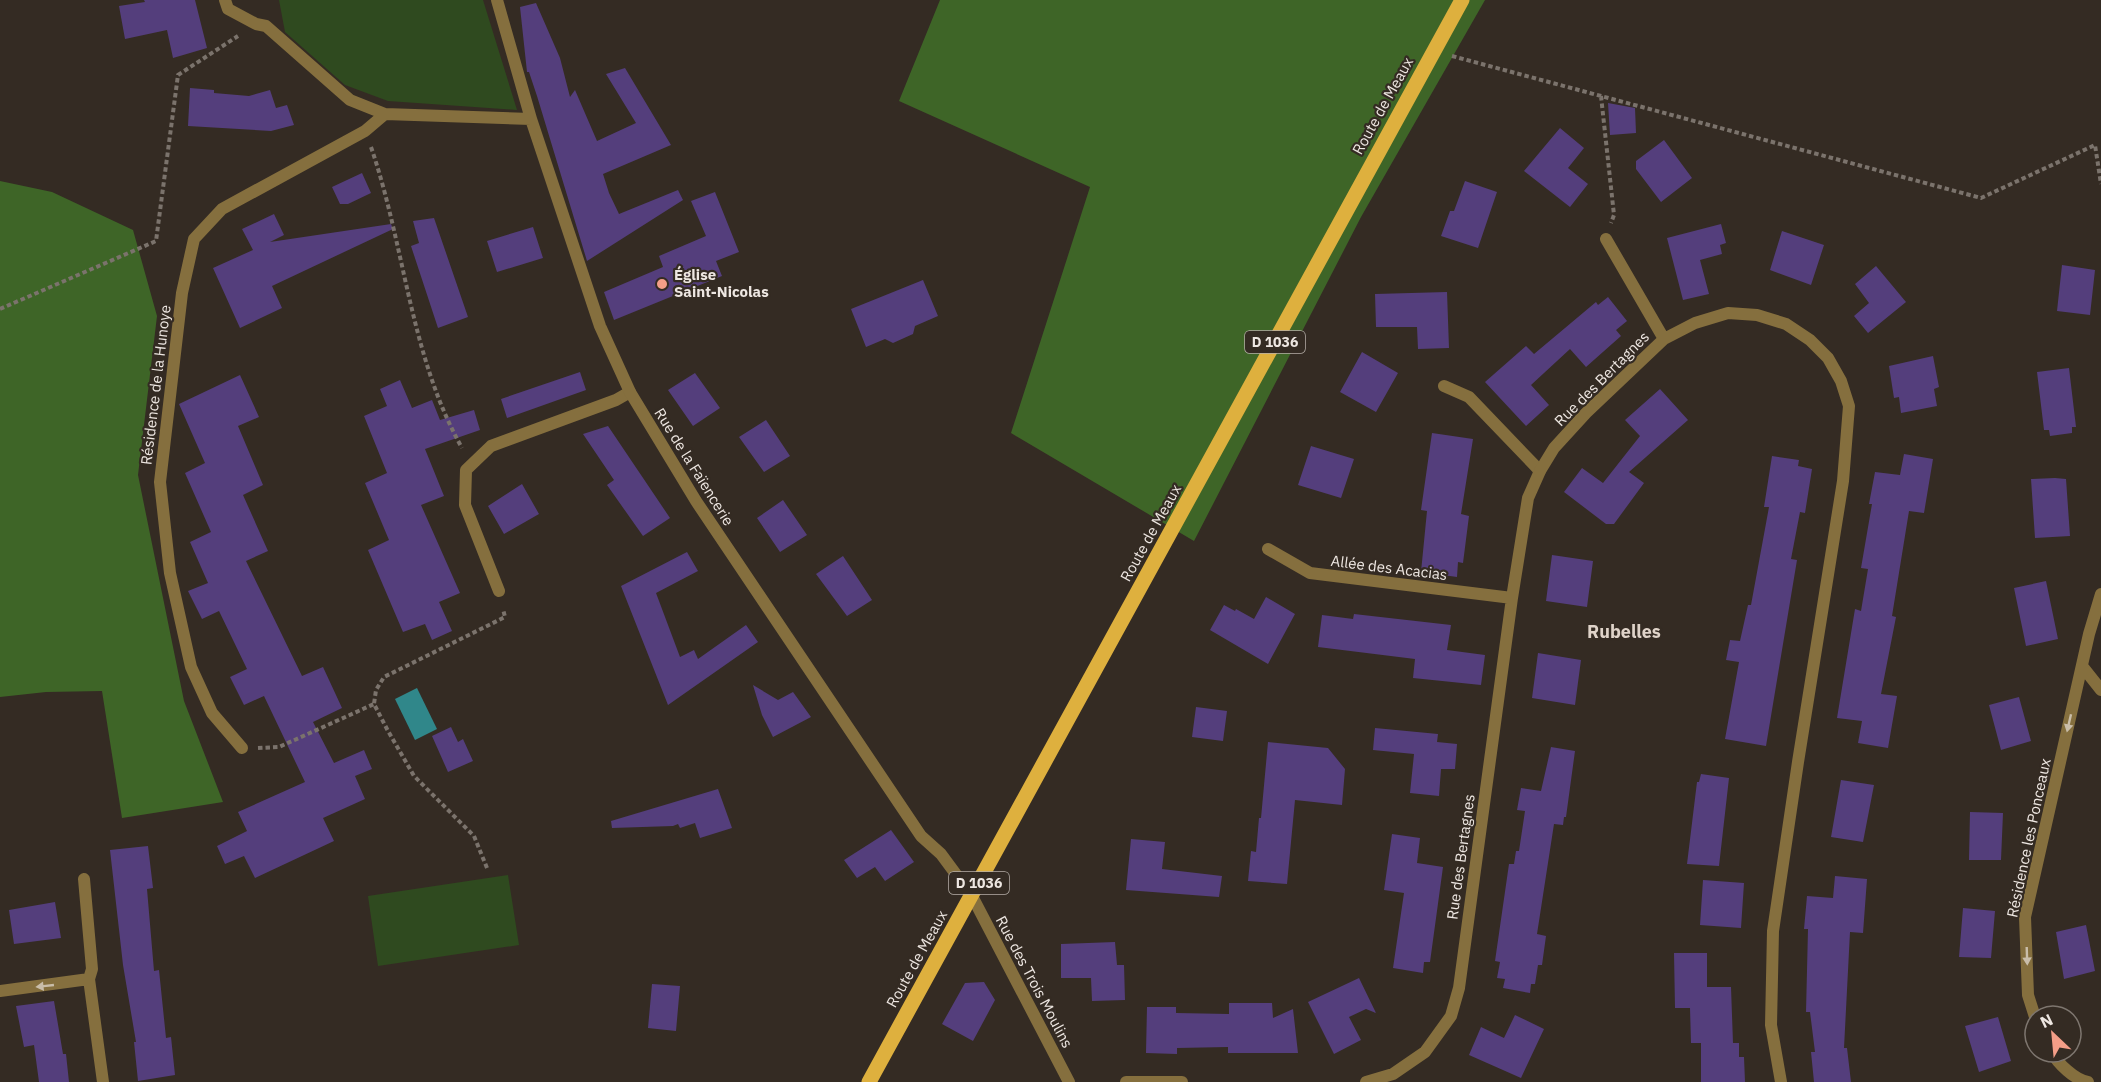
<svg xmlns="http://www.w3.org/2000/svg" width="2101" height="1082" font-family="'IBM Plex Sans',sans-serif">
  <style>
    .green { fill: #2f4a1f }
    .forest { fill: #3e6527 }
    .water { fill: #30878a }
    .building { fill: #543e7c }
    .lines { fill: none; stroke-linecap: round; stroke-linejoin: round }
    .path { stroke: #7b736c; stroke-width: 4; stroke-dasharray: 4.5 3; stroke-linecap: butt }
    .lane { stroke: #856f3e; stroke-width: 12 }
    .street { stroke: #856f3e; stroke-width: 12 }
    .primary { stroke: #deb03e; stroke-width: 15 }
    .oneway { fill: #c9bda9 }
    .poi-dot { fill: #f49e88; stroke: #342b23; stroke-width: 2 }
    .labels { text-anchor: middle; stroke-width: 4.5; stroke-linejoin: round; paint-order: stroke }
    .shield { fill: #342b23; stroke: #b6afa9; stroke-width: 1.5 }
    .shield-label { font-size: 14px; font-weight: bold; fill: #eee7e2 }
    .street-label { font-size: 15px; fill: #eee7e2; stroke: #342b23 }
    .poi-label { font-size: 15px; font-weight: bold; fill: #eee7e2; stroke: #342b23; text-anchor: start }
    .quarter-label { font-size: 18px; font-weight: bold; fill: #dfd3c9; stroke: #342b23 }
  </style>
  <rect width="100%" height="100%" fill="#342b23"/>
  <!-- green -->
  <path class="green" d="M 279,0 L 483,0 L 517,110 L 388,101 L 345,85 L 285,32 Z
    M 508,875 L 519,945 L 378,966 L 368,896 Z"/>
  <!-- forest -->
  <path class="forest" d="M 940,0 L 1485,0 L 1361,217 L 1194,541 L 1011,433 L 1090,187 L 899,101 Z
    M 0,181 L 52,192 L 133,230 L 157,316 L 138,475 L 184,701 L 223,802 L 122,818 L 102,691 L 46,692 L 0,697 Z"/>
  <!-- water -->
  <path class="water" d="M 417,688 L 437,729 L 415,740 L 395,699 Z"/>
  <!-- building -->
  <path class="building" d="M 144,0 L 195,0 L 207,48 L 173,58 L 167,30 L 125,39 L 119,6 L 145,2 Z
    M 536,3 L 560,58 L 570,97 L 575,90 L 597,141 L 636,123 L 606,74 L 625,68 L 671,145 L 603,174 L 609,193 L 619,214 L 678,190 L 683,200 L 587,261 L 537,96 L 529,72 L 527,72 L 520,7 Z
    M 190,88 L 214,90 L 214,93 L 249,96 L 270,90 L 276,108 L 287,105 L 294,125 L 271,131 L 188,126 Z
    M 1608,103 L 1635,108 L 1636,133 L 1610,135 Z
    M 1560,128 L 1584,148 L 1568,168 L 1588,184 L 1570,207 L 1524,171 Z
    M 1664,140 L 1692,178 L 1661,202 L 1636,169 L 1636,161 Z
    M 362,173 L 371,193 L 348,204 L 340,204 L 332,187 Z
    M 1465,181 L 1497,192 L 1478,248 L 1441,236 L 1450,211 L 1454,211 Z
    M 715,192 L 739,252 L 716,261 L 722,276 L 614,320 L 604,292 L 663,267 L 659,256 L 706,236 L 691,201 Z
    M 274,214 L 284,235 L 270,242 L 391,224 L 393,229 L 272,286 L 282,308 L 240,328 L 213,268 L 253,250 L 242,229 Z
    M 434,218 L 468,317 L 438,328 L 411,246 L 419,243 L 413,221 Z
    M 1721,224 L 1726,243 L 1720,245 L 1722,254 L 1700,260 L 1709,294 L 1683,300 L 1667,238 Z
    M 533,227 L 543,258 L 497,272 L 487,241 Z
    M 1782,231 L 1824,245 L 1811,285 L 1770,270 Z
    M 2062,265 L 2095,270 L 2090,315 L 2057,311 Z
    M 1876,266 L 1906,302 L 1868,333 L 1854,316 L 1869,303 L 1855,284 Z
    M 923,280 L 938,316 L 915,326 L 913,334 L 893,343 L 885,339 L 866,347 L 851,309 Z
    M 1447,292 L 1449,348 L 1418,349 L 1417,327 L 1376,327 L 1375,294 Z
    M 1608,297 L 1627,321 L 1616,330 L 1621,336 L 1586,367 L 1570,349 L 1531,385 L 1549,405 L 1526,426 L 1485,382 L 1526,346 L 1534,354 L 1596,302 L 1598,305 Z
    M 1362,352 L 1398,373 L 1376,412 L 1340,392 Z
    M 1933,356 L 1939,387 L 1934,389 L 1937,406 L 1901,413 L 1899,397 L 1894,398 L 1889,366 Z
    M 2069,368 L 2076,427 L 2072,427 L 2072,433 L 2050,436 L 2049,430 L 2044,430 L 2037,372 Z
    M 580,372 L 586,390 L 507,418 L 501,399 Z
    M 695,373 L 720,408 L 693,426 L 668,390 Z
    M 240,375 L 259,417 L 238,426 L 263,485 L 243,495 L 268,551 L 246,561 L 302,676 L 323,667 L 342,708 L 313,722 L 334,763 L 364,750 L 372,769 L 355,776 L 365,799 L 323,818 L 334,841 L 255,878 L 244,856 L 225,864 L 217,846 L 247,831 L 238,812 L 305,782 L 264,696 L 244,705 L 230,677 L 247,669 L 219,611 L 202,619 L 188,591 L 208,583 L 190,542 L 211,532 L 185,473 L 205,463 L 179,404 Z
    M 400,380 L 412,408 L 432,400 L 440,420 L 474,410 L 480,430 L 425,449 L 444,496 L 421,505 L 460,593 L 439,602 L 452,631 L 432,640 L 425,624 L 403,632 L 368,550 L 389,540 L 365,483 L 387,473 L 364,416 L 387,406 L 380,389 Z
    M 1660,389 L 1688,420 L 1629,472 L 1644,483 L 1614,524 L 1606,524 L 1564,492 L 1582,468 L 1603,483 L 1640,436 L 1625,420 Z
    M 766,420 L 790,456 L 764,472 L 739,437 Z
    M 608,426 L 670,518 L 643,536 L 607,485 L 614,480 L 583,434 Z
    M 1432,433 L 1473,439 L 1461,514 L 1469,516 L 1463,563 L 1458,562 L 1457,577 L 1421,572 L 1427,511 L 1421,510 Z
    M 1311,446 L 1354,459 L 1341,498 L 1298,485 Z
    M 1904,454 L 1933,459 L 1924,513 L 1909,511 L 1892,616 L 1896,617 L 1881,694 L 1897,696 L 1888,748 L 1858,743 L 1862,721 L 1837,718 L 1855,609 L 1861,611 L 1868,569 L 1861,568 L 1872,504 L 1869,504 L 1875,472 L 1900,475 Z
    M 1772,456 L 1799,460 L 1798,466 L 1812,469 L 1805,513 L 1800,512 L 1791,559 L 1797,560 L 1766,746 L 1725,739 L 1739,662 L 1726,660 L 1730,640 L 1740,641 L 1748,605 L 1751,605 L 1769,507 L 1764,507 Z
    M 2055,478 L 2066,479 L 2070,536 L 2035,538 L 2031,479 Z
    M 522,484 L 539,514 L 504,534 L 488,506 Z
    M 783,500 L 807,535 L 780,552 L 757,518 Z
    M 687,552 L 698,571 L 656,593 L 680,657 L 694,650 L 698,659 L 746,625 L 758,642 L 668,705 L 621,586 Z
    M 1552,555 L 1593,561 L 1587,607 L 1546,601 Z
    M 843,556 L 872,600 L 847,616 L 816,574 Z
    M 2046,581 L 2058,639 L 2026,646 L 2014,588 Z
    M 1266,597 L 1295,614 L 1268,664 L 1210,630 L 1224,605 L 1235,611 L 1236,609 L 1254,619 Z
    M 1354,614 L 1451,625 L 1447,650 L 1485,655 L 1481,685 L 1413,678 L 1415,659 L 1318,647 L 1322,615 L 1353,619 Z
    M 1538,653 L 1581,660 L 1575,705 L 1532,698 Z
    M 753,685 L 778,700 L 793,692 L 811,717 L 773,737 L 762,715 Z
    M 2019,697 L 2031,741 L 2001,750 L 1989,705 Z
    M 1196,707 L 1227,711 L 1223,741 L 1192,737 Z
    M 451,727 L 458,742 L 463,739 L 473,761 L 448,772 L 432,736 Z
    M 1375,728 L 1438,734 L 1437,742 L 1457,744 L 1455,769 L 1441,769 L 1439,796 L 1410,793 L 1414,754 L 1373,750 Z
    M 1268,742 L 1328,748 L 1345,769 L 1342,805 L 1295,800 L 1287,884 L 1248,881 L 1251,851 L 1256,852 L 1259,818 L 1261,818 Z
    M 1551,747 L 1575,751 L 1566,817 L 1564,817 L 1563,825 L 1554,824 L 1537,934 L 1546,936 L 1542,965 L 1538,965 L 1535,984 L 1531,984 L 1530,993 L 1503,988 L 1505,979 L 1497,978 L 1500,962 L 1495,961 L 1509,864 L 1514,864 L 1516,851 L 1519,851 L 1525,811 L 1517,810 L 1521,788 L 1541,791 Z
    M 1701,774 L 1729,778 L 1719,866 L 1687,864 L 1697,782 L 1699,782 Z
    M 1841,780 L 1874,785 L 1863,842 L 1831,837 Z
    M 718,789 L 732,828 L 700,838 L 695,823 L 680,828 L 678,824 L 673,826 L 612,828 L 611,821 Z
    M 1970,812 L 2003,813 L 2001,860 L 1969,860 Z
    M 891,830 L 914,862 L 885,881 L 875,867 L 857,878 L 844,860 Z
    M 1392,834 L 1420,838 L 1417,863 L 1443,867 L 1430,962 L 1424,962 L 1423,973 L 1393,968 L 1404,893 L 1384,890 Z
    M 1131,839 L 1165,842 L 1162,869 L 1222,876 L 1219,897 L 1126,890 Z
    M 148,846 L 153,888 L 147,889 L 154,971 L 159,970 L 166,1038 L 171,1037 L 175,1075 L 138,1081 L 134,1042 L 136,1042 L 123,965 L 110,850 Z
    M 1835,876 L 1867,879 L 1863,933 L 1850,932 L 1844,1048 L 1847,1048 L 1851,1082 L 1814,1082 L 1811,1052 L 1815,1052 L 1810,1012 L 1806,1012 L 1808,929 L 1804,929 L 1807,896 L 1833,898 Z
    M 1703,880 L 1744,883 L 1741,928 L 1700,925 Z
    M 55,902 L 61,938 L 14,944 L 9,910 Z
    M 1963,908 L 1995,911 L 1991,958 L 1959,957 Z
    M 2086,925 L 2095,971 L 2064,979 L 2056,932 Z
    M 1115,942 L 1117,965 L 1124,965 L 1125,1000 L 1092,1001 L 1091,978 L 1061,978 L 1061,944 Z
    M 1674,953 L 1707,953 L 1707,987 L 1731,987 L 1733,1043 L 1739,1043 L 1739,1057 L 1744,1057 L 1745,1082 L 1701,1082 L 1701,1043 L 1691,1043 L 1690,1008 L 1675,1008 Z
    M 1359,978 L 1376,1013 L 1366,1009 L 1349,1017 L 1361,1040 L 1334,1054 L 1308,1002 Z
    M 984,982 L 995,1000 L 973,1041 L 942,1024 L 965,983 Z
    M 652,984 L 680,986 L 676,1031 L 648,1028 Z
    M 54,1001 L 63,1054 L 66,1054 L 69,1082 L 39,1082 L 34,1045 L 24,1047 L 16,1006 Z
    M 1229,1003 L 1272,1003 L 1273,1018 L 1293,1009 L 1298,1053 L 1228,1053 L 1228,1047 L 1177,1048 L 1177,1054 L 1146,1053 L 1147,1007 L 1176,1007 L 1176,1013 L 1229,1014 Z
    M 1515,1015 L 1544,1029 L 1521,1078 L 1469,1055 L 1481,1027 L 1504,1038 Z
    M 1998,1017 L 2011,1061 L 1979,1072 L 1965,1026 Z"/>
  <g class="lines">
    <!-- path -->
    <path class="path" d="M 1452,56 L 1981,198 L 2095,145 L 2101,184
      M 1601,96 L 1614,215 L 1611,223
      M 371,147 C 405,246 410,356 462,448
      M 0,309 L 156,241 L 178,75 L 238,36
      M 258,748 L 279,747 L 374,704
      M 487,868 L 474,836 L 414,776 L 388,731 L 374,704 L 376,690 L 384,677 L 505,617 L 503,609"/>
    <!-- lane -->
    <path class="lane" d="M 1444,386 L 1469,397 L 1540,471
      M 499,591 L 465,505 L 466,470 L 491,446 L 616,400 L 630,392"/>
    <!-- street -->
    <path class="street" d="M 225,0 L 228,9 L 256,24 L 266,26 L 350,100 L 385,114 L 531,119
      M 497,0 L 531,119 L 600,326 L 630,392 L 696,501 L 921,836 L 941,854 L 972,896 L 1069,1082
      M 1606,239 L 1664,339
      M 1268,549 L 1310,573 L 1512,598
      M 2082,666 L 2101,690
      M 242,748 L 212,713 L 191,667 L 170,573 L 160,482 L 182,293 L 194,239 L 222,209 L 365,131 L 385,114
      M 84,879 L 92,969 L 89,979 L 103,1082
      M 0,991 L 89,979
      M 2035,1017 L 2028,995 L 2025,917 L 2089,634 L 2101,594
      M 2052,1052 C 2057,1063 2075,1080 2088,1082
      M 1126,1082 L 1182,1082
      M 1366,1082 L 1393,1074 L 1425,1052 L 1451,1016 L 1459,988 L 1512,598 L 1528,498 L 1540,471 L 1554,448 L 1586,413 L 1664,339 L 1695,323 L 1728,313 L 1757,315 L 1786,324 L 1810,340 L 1828,358 L 1841,381 L 1849,406 L 1843,481 L 1798,762 L 1773,931 L 1771,1025 L 1781,1082"/>
    <!-- primary -->
    <path class="primary" d="M 869,1082 L 1462,0"/>
  </g>
  <!-- one-way arrows -->
  <defs><path id="oneway-solid" d="M-6-.8H1V-3.2L6.5 0L1 3.2V.8H-6Z" transform="scale(1.5)"/></defs>
  <g class="oneway">
    <use href="#oneway-solid" transform="translate(2069 723) rotate(103)"/>
    <use href="#oneway-solid" transform="translate(2027 956) rotate(88)"/>
    <use href="#oneway-solid" transform="translate(45 986) rotate(174)"/>
  </g>
  <!-- markers -->
  <circle class="poi-dot" cx="662" cy="284" r="6"/>
  <g class="labels">
    <!-- shield labels -->
    <g class="shield">
      <rect x="1245" y="331" width="60" height="22" rx="4.5"/>
      <rect x="949" y="872" width="60" height="22" rx="4.5"/>
    </g>
    <g class="shield-label">
      <text x="1275" y="347">D 1036</text>
      <text x="979" y="888">D 1036</text>
    </g>
    <!-- street labels -->
    <g class="street-label">
      <text transform="translate(1383 106) rotate(-61)" y="5">Route de Meaux</text>
      <text transform="translate(1602 379) rotate(-45)" y="5">Rue des Bertagnes</text>
      <text transform="translate(156 385) rotate(-83)" y="5">Résidence de la Hunoye</text>
      <text transform="translate(694 467) rotate(58)" y="5">Rue de la Faïencerie</text>
      <text transform="translate(1151 533) rotate(-61)" y="5">Route de Meaux</text>
      <text transform="translate(1389 568) rotate(7)" y="5">Allée des Acacias</text>
      <text transform="translate(2029 838) rotate(-78)" y="5">Résidence les Ponceaux</text>
      <text transform="translate(1461 857) rotate(-82)" y="5">Rue des Bertagnes</text>
      <text transform="translate(917 959) rotate(-61)" y="5">Route de Meaux</text>
      <text transform="translate(1034 982) rotate(62)" y="5">Rue des Trois Moulins</text>
    </g>
    <!-- poi labels -->
    <g class="poi-label">
      <text x="674" y="280">Église<tspan x="674" dy="17">Saint-Nicolas</tspan></text>
    </g>
    <!-- quarter labels -->
    <g class="quarter-label">
      <text x="1624" y="638">Rubelles</text>
    </g>
  </g>
  <!-- north arrow -->
  <g transform="translate(2053 1034) rotate(334)"><circle r="28" fill="#342b23" stroke="#7e766f" stroke-width="1.5"/>
  <path d="M0-4.5L10 22L0 15L-10 22Z" fill="#f49e88"/>
  <text y="-9" font-size="16" font-weight="bold" text-anchor="middle" fill="#eee7e2">N</text>
  </g>
</svg>
